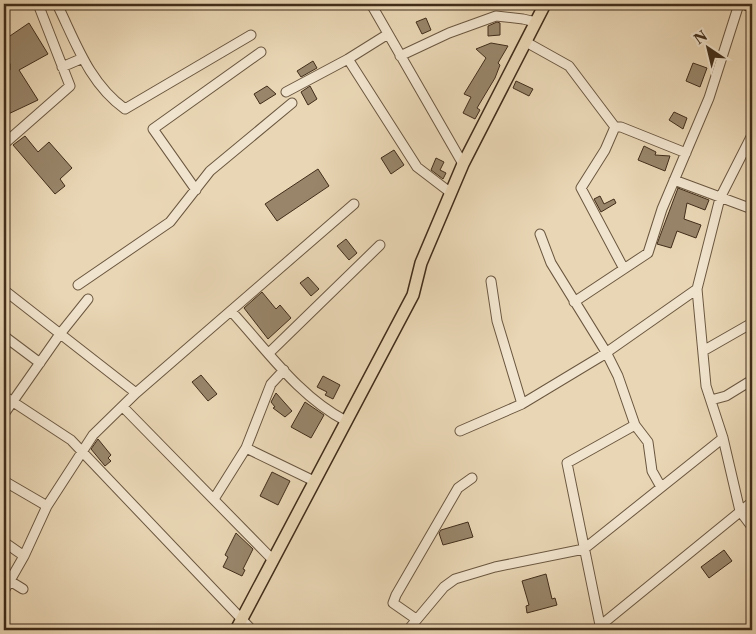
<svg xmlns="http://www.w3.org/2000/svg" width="756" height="634" font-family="'Libre Caslon Text',serif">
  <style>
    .building { fill: #98856a; stroke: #412d1a }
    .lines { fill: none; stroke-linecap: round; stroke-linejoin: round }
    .minor-casing { stroke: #6b5740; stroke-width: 11 }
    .major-casing { stroke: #412d1a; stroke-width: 14 }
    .minor { stroke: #f1e4ce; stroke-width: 9 }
    .major { stroke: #e9d6b4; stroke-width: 11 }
  </style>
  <rect width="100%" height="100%" fill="#e9d6b4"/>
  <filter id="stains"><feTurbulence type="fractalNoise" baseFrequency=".004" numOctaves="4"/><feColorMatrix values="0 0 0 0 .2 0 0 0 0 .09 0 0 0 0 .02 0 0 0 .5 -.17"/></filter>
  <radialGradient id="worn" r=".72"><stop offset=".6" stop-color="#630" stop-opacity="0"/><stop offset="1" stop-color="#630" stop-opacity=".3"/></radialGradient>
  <!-- building -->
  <path class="building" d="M 426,18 L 431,30 L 422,34 L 416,22 Z
    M 497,22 L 500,23 L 500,35 L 488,36 L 488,26 Z
    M 29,23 L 48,54 L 19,70 L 38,100 L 4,116 L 4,74 L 10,70 L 10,64 L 4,55 L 4,40 Z
    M 491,43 L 508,46 L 498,63 L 500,65 L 495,78 L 477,108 L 480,110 L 475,119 L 463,113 L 471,97 L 464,94 L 486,58 L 476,49 Z
    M 313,61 L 317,68 L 301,77 L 297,71 Z
    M 693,63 L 707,68 L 700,87 L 686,81 Z
    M 516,81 L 533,89 L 529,96 L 513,88 Z
    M 267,86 L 276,94 L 260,104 L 254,94 Z
    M 310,86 L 317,99 L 308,105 L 301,92 Z
    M 674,112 L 687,118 L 683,129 L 669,120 Z
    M 25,136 L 38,152 L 49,142 L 72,168 L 60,179 L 65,186 L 55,194 L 13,145 Z
    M 644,146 L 656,152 L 655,155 L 670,156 L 665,171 L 638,160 Z
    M 394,150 L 404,165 L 391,174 L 381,158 Z
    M 436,158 L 444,162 L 440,170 L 446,173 L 443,179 L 431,170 Z
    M 318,169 L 329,186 L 277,221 L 265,204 Z
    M 678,188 L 709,200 L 705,210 L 687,203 L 684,219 L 701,225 L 696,238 L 677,231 L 671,248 L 657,244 Z
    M 600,196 L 604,204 L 614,199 L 616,203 L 601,212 L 594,199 Z
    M 346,239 L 357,253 L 349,260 L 337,246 Z
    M 308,277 L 319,289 L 311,296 L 300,283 Z
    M 262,292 L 276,309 L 280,305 L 291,318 L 268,339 L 244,308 Z
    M 201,375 L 217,394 L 208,401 L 192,382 Z
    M 323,376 L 340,385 L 333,399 L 325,395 L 327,392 L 317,387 Z
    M 276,393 L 292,411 L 285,417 L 273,408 L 275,407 L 271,402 Z
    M 305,402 L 324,415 L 311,438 L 291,427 Z
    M 98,439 L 111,455 L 108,458 L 111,461 L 105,466 L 91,449 Z
    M 272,472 L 290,481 L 278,505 L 260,496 Z
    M 468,522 L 473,537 L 443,545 L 439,533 L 441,530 Z
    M 236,533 L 253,549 L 243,569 L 245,570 L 242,576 L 223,567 L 228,557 L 225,555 Z
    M 724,550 L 732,561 L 709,578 L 701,567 Z
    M 546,574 L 552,599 L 555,598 L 557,605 L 527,613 L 526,606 L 529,605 L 522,581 Z"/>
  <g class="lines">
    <!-- minor casing -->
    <g class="minor-casing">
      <path id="minor" d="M 57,4 C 76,43 89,83 125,109 L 251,35
        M 371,4 L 463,164
        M 526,42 L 569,66 L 615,127 L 621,127 L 686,153
        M 400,56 L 449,33 L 496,16 L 523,19 L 536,22
        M 348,59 L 417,167 L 451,193
        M 62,67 L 83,58
        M 286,92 L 348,59 L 388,34
        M 615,127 L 605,150 L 581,188 L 624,269
        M 752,135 L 720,198 L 697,289 L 706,386 L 723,438 L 740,511 L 752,527
        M 4,144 L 70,86 L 38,4
        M 674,180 L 752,209
        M 196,190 L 153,129 L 261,52
        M 540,234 L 551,263 L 606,352 L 618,376 L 635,425 L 648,442 L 652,471 L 661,487
        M 491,281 L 497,321 L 522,404
        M 78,285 L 170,222 L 210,171 L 292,103
        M 4,290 L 136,393
        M 574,302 L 648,253 L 662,209 L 709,98 L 739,4
        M 231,311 C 266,349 299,397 346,421
        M 4,336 L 40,363
        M 703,351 L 752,323
        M 269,353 L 380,245
        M 4,396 L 71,440 L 252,630
        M 711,400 L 726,396 L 752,380
        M 123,407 L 272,559
        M 4,414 L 60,334 L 88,299
        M 460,431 L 522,404 L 600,357 L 697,289
        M 246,448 L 314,481
        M 4,481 L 47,506
        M 214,499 L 246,448 L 271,384 L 284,370
        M 4,542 L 24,556
        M 10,581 L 23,589
        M 4,591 L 24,556 L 47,506 L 93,435 L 136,393 L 354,204
        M 416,619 L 393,603 L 396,595 L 458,488 L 472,478
        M 600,625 L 567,463 L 635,425
        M 408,630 L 444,587 L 455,579 L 495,567 L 584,549 L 723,438
        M 595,630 L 752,502
        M 751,630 L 752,629"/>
    </g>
    <!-- major casing -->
    <g class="major-casing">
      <path id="major" d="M 747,4 L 752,6
        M 236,630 L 413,295 L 421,263 L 463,164 L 545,4"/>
    </g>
    <!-- minor -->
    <use href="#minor" class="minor"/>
    <!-- major -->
    <use href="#major" class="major"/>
  </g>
  <!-- margin -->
  <rect width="756" height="634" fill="none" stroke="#e9d6b4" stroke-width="20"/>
  <rect x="5" y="5" width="746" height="624" fill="none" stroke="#412d1a" stroke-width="2.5"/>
  <rect x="10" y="10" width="736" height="614" fill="none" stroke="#412d1a"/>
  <!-- north arrow -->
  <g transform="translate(708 48) rotate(325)" stroke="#f1e4ce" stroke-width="4" paint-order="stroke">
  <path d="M0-4L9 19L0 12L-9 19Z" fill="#412d1a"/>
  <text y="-8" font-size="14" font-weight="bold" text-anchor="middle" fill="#412d1a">N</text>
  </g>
  <rect width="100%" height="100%" filter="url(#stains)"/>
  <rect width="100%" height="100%" fill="url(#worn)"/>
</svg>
